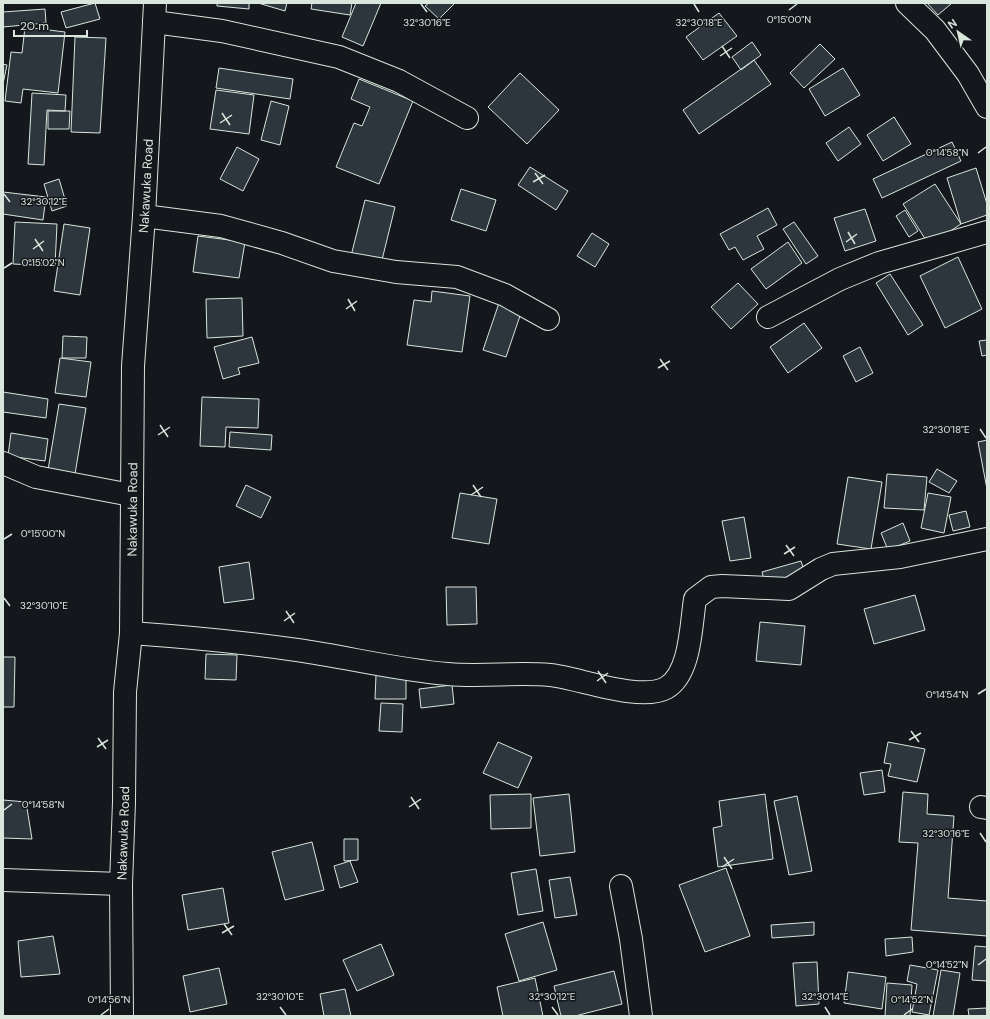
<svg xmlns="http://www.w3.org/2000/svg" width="990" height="1019" font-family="'DM Sans',sans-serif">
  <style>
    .building { fill: #2c363c; stroke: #d8e6dc }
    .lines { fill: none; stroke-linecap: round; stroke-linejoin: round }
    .minor-casing { stroke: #d8e6dc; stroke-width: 24 }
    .major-casing { stroke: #d8e6dc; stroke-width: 24 }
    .minor { stroke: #14181c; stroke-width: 22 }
    .major { stroke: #14181c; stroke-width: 22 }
    .ticks { fill: none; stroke: #d8e6dc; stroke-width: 1.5 }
    .labels { text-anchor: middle; stroke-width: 3; stroke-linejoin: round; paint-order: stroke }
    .street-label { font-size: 13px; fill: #d8e6dc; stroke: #14181c }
    .ticks-label { font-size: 10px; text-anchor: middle; fill: #d8e6dc; stroke: #14181c; stroke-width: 3; stroke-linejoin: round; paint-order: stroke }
  </style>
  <rect width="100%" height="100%" fill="#14181c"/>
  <!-- building -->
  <path class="building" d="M 95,3 L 100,19 L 66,28 L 61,12 Z
    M 217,3 L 249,3 L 249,9 L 217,6 Z
    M 258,3 L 287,3 L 285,11 Z
    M 312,3 L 352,3 L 350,15 L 311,9 Z
    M 356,3 L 381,3 L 363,46 L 342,37 Z
    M 429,3 L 455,3 L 439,19 L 425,6 Z
    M 927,3 L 952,3 L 938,15 Z
    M 45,9 L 46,23 L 3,27 L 3,12 Z
    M 719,13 L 737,36 L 703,60 L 686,37 Z
    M 25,27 L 65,32 L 58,93 L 23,89 L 21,103 L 5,101 L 11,52 L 22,53 Z
    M 75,37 L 106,38 L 100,133 L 71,132 Z
    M 752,42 L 761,55 L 741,70 L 732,57 Z
    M 820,44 L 835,59 L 804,88 L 790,73 Z
    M 754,60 L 771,84 L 699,134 L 683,110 Z
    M 3,64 L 7,65 L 3,84 Z
    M 219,68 L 293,79 L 290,99 L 216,88 Z
    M 843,68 L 860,95 L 825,116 L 809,89 Z
    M 520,73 L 559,110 L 527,144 L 488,107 Z
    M 359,79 L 413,101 L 379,184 L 336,167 L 354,123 L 362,126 L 370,107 L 351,99 Z
    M 216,90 L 254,95 L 249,134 L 210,129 Z
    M 32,93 L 66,95 L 65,111 L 47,110 L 44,165 L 28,164 Z
    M 271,101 L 289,106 L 280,145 L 261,140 Z
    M 48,111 L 70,111 L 69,129 L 48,129 Z
    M 894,117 L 911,144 L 883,161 L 867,135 Z
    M 849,127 L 861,144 L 838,161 L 826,143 Z
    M 952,142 L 961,161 L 882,198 L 873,179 Z
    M 237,147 L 259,159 L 243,191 L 220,179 Z
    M 530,167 L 568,191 L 556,210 L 518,185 Z
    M 976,168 L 987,204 L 987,215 L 961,224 L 947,178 Z
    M 59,179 L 67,206 L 52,211 L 44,184 Z
    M 935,184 L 961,224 L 929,245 L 903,204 Z
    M 461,189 L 496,200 L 486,231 L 451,220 Z
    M 3,192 L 46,197 L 43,220 L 3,214 Z
    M 365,200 L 395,207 L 381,264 L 351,256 Z
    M 768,208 L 777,225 L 757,236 L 764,249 L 743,260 L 735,247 L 729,250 L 720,234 Z
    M 865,209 L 876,241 L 845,251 L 834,218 Z
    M 905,210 L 918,231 L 909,237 L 896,216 Z
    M 15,222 L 57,224 L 55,266 L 13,264 Z
    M 794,222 L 818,256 L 806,264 L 783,229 Z
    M 64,224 L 90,228 L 80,295 L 54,291 Z
    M 592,233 L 609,244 L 595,267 L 577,256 Z
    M 198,236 L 245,242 L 239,278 L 193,272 Z
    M 788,242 L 802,263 L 766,289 L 751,269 Z
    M 958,257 L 982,309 L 945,328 L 920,276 Z
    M 890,274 L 923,325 L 908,335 L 876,283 Z
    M 738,283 L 758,304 L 731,329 L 711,307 Z
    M 432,291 L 470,296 L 462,352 L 407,345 L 414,300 L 431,302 Z
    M 242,298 L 243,336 L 207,338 L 206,299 Z
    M 499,303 L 522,310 L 506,357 L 483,350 Z
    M 804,323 L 822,348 L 788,373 L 770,347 Z
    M 63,336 L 87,337 L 86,358 L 62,358 Z
    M 252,337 L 259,363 L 238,368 L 240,374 L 223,379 L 214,347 Z
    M 987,340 L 987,355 L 982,356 L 979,341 Z
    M 860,347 L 873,373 L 856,382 L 843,356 Z
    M 60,358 L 91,362 L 86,397 L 55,393 Z
    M 3,392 L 48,399 L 46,418 L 3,412 Z
    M 202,397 L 259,399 L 258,428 L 226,427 L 225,447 L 200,446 Z
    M 59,404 L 86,408 L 74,480 L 47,476 Z
    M 230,432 L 272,435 L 271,450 L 229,447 Z
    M 11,433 L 48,439 L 45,461 L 8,456 Z
    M 987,440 L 987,489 L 978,442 Z
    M 937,469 L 957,481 L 949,493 L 929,482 Z
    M 887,474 L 927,477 L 924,510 L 884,508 Z
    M 848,477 L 882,482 L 871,549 L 837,544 Z
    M 246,485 L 271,497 L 261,518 L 236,506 Z
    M 460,493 L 497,499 L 489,544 L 452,538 Z
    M 928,493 L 951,497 L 944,533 L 921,528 Z
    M 966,511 L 970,527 L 953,531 L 949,515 Z
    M 744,517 L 751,558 L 730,561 L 722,521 Z
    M 903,523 L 910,541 L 888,550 L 881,533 Z
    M 801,561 L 806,577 L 766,588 L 762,572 Z
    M 249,562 L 254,599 L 224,603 L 219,567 Z
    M 446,587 L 476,587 L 477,624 L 447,625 Z
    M 915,595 L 925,630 L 874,644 L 864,609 Z
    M 760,622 L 805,626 L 801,665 L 756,661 Z
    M 206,654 L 237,655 L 236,680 L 205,679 Z
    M 3,657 L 15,657 L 14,707 L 3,707 Z
    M 376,675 L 406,675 L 406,699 L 375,699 Z
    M 452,685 L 454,704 L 421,708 L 419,689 Z
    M 381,703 L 403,704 L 402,732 L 379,731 Z
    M 498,742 L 532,757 L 518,788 L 483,773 Z
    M 888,742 L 925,749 L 917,782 L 888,776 L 891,764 L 884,763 Z
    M 882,770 L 885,792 L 864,795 L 860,773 Z
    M 903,792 L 928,794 L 927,814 L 954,816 L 948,898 L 987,901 L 987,936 L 911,930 L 918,843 L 899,842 Z
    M 531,794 L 531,828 L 491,829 L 490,795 Z
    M 569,794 L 575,852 L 540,856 L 533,798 Z
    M 765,794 L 773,859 L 718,867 L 713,828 L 722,826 L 719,801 Z
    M 797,796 L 812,871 L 789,875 L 774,801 Z
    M 3,800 L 26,802 L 32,839 L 3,838 Z
    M 344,839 L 358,839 L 358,860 L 344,861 Z
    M 312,842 L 324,890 L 285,900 L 272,852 Z
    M 350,861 L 358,882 L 340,888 L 334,866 Z
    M 726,868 L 750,936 L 705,952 L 679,885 Z
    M 536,869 L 543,911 L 518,915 L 511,873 Z
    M 570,877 L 577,915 L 555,918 L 549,880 Z
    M 223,888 L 229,923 L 188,930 L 182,895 Z
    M 543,922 L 557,970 L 519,981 L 505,934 Z
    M 814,922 L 814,935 L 772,938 L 771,925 Z
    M 53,936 L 60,974 L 21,977 L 18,941 Z
    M 912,937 L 913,952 L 886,956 L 885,939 Z
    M 381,944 L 394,975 L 357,991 L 343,960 Z
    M 975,946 L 987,947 L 987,981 L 972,980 Z
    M 817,962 L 819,1004 L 796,1006 L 793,963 Z
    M 910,965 L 938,970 L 929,1015 L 912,1012 L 917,984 L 907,981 Z
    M 219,968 L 227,1004 L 190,1012 L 183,976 Z
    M 941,970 L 960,973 L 953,1016 L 933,1016 Z
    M 614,971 L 622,1004 L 575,1016 L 561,1016 L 554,986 Z
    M 848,972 L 886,977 L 882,1009 L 844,1003 Z
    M 535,978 L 543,1016 L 503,1016 L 497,987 Z
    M 887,983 L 912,985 L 910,1016 L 885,1016 Z
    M 345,989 L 351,1016 L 324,1016 L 320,994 Z
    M 987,1008 L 987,1016 L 969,1016 L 968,1009 Z"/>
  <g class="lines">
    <!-- minor casing -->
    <g class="minor-casing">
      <path id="minor" d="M 907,3 L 935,30 L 968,74 L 987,107
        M 154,22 L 222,31 L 339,57 L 399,81 L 467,118
        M 144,216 L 221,226 L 282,243 L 333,261 L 396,272 L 457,277 L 505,295 L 548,319
        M 768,317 L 840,279 L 879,263 L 987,232
        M 3,463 L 36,477 L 131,495
        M 131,633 C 187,637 242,642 297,650 C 347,657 397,670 448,674 C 482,677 516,672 550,675 C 579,678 640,702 666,688 C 691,674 691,624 695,599 L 711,587 L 722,586 L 789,589 L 821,569 L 833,564 L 900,557 L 987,539
        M 981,807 L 987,808
        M 3,880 L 121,884
        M 621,886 L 631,939 L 641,1016"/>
    </g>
    <!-- major casing -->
    <g class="major-casing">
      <g id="major">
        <path id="s1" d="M 122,1016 L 121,884 L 124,802 L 125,692 L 131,633 L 133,366 L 144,216 L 155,3"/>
      </g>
    </g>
    <!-- minor -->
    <use href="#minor" class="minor"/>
    <!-- major -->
    <use href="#major" class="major"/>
  </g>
  <!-- ticks -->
  <path class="ticks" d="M 421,4 L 427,12M 694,4 L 699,12M 789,10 L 797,4M 722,46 L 730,58M 720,56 L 732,48M 222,113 L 230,125M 220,123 L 232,115M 978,153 L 986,147M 535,173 L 543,184M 533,182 L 545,175M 4,194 L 10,202M 848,232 L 855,244M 35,239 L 43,251M 846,242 L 857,234M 33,249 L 44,241M 4,268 L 12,263M 348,299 L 355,311M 346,309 L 357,301M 660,359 L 668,370M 658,368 L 670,361M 160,425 L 168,437M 980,429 L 986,438M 158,435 L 170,427M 473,485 L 481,497M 471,495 L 483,487M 4,539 L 12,534M 786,545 L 794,556M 784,554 L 795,547M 4,598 L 10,606M 286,611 L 294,623M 284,621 L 295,613M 598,671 L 606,683M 597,681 L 608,673M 978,694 L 986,689M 911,731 L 919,742M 98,738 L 106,749M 909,740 L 921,733M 97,747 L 108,740M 411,797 L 419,809M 409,807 L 421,799M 4,810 L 12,804M 980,833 L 986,842M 724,857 L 732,869M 722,867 L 734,859M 224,924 L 232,935M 222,933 L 234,926M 978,965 L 986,959M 280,1007 L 286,1015M 552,1007 L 558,1015M 825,1007 L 830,1015M 101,1015 L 109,1009M 904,1015 L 912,1009"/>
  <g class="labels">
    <!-- street labels -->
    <g class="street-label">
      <text dy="5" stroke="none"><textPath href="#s1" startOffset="831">Nakawuka Road</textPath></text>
      <text dy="5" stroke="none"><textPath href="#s1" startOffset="507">Nakawuka Road</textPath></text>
      <text dy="5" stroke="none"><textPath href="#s1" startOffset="183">Nakawuka Road</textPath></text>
    </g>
  </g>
  <g class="ticks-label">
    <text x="789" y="23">0°15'00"N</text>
    <text x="427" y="26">32°30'16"E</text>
    <text x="699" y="26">32°30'18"E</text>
    <text x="947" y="156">0°14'58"N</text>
    <text x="44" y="205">32°30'12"E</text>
    <text x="43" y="266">0°15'02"N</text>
    <text x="946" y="433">32°30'18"E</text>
    <text x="43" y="537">0°15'00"N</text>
    <text x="44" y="609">32°30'10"E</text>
    <text x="947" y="698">0°14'54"N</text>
    <text x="43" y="808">0°14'58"N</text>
    <text x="946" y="837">32°30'16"E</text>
    <text x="947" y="968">0°14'52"N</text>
    <text x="280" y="1000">32°30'10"E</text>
    <text x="552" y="1000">32°30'12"E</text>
    <text x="825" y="1000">32°30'14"E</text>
    <text x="109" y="1003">0°14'56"N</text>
    <text x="912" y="1003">0°14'52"N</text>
  </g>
  <!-- border -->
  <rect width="990" height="1019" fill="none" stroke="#d8e6dc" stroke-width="8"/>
  <!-- north arrow -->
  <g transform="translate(958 32) rotate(326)" stroke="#14181c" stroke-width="3" paint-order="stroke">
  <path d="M0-3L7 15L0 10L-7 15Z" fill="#d8e6dc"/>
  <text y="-6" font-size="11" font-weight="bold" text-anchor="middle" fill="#d8e6dc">N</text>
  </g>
  <!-- scale -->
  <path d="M14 30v6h73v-6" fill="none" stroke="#d8e6dc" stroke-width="2"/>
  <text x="20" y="30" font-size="12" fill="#d8e6dc" stroke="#14181c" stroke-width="3" paint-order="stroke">20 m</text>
</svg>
